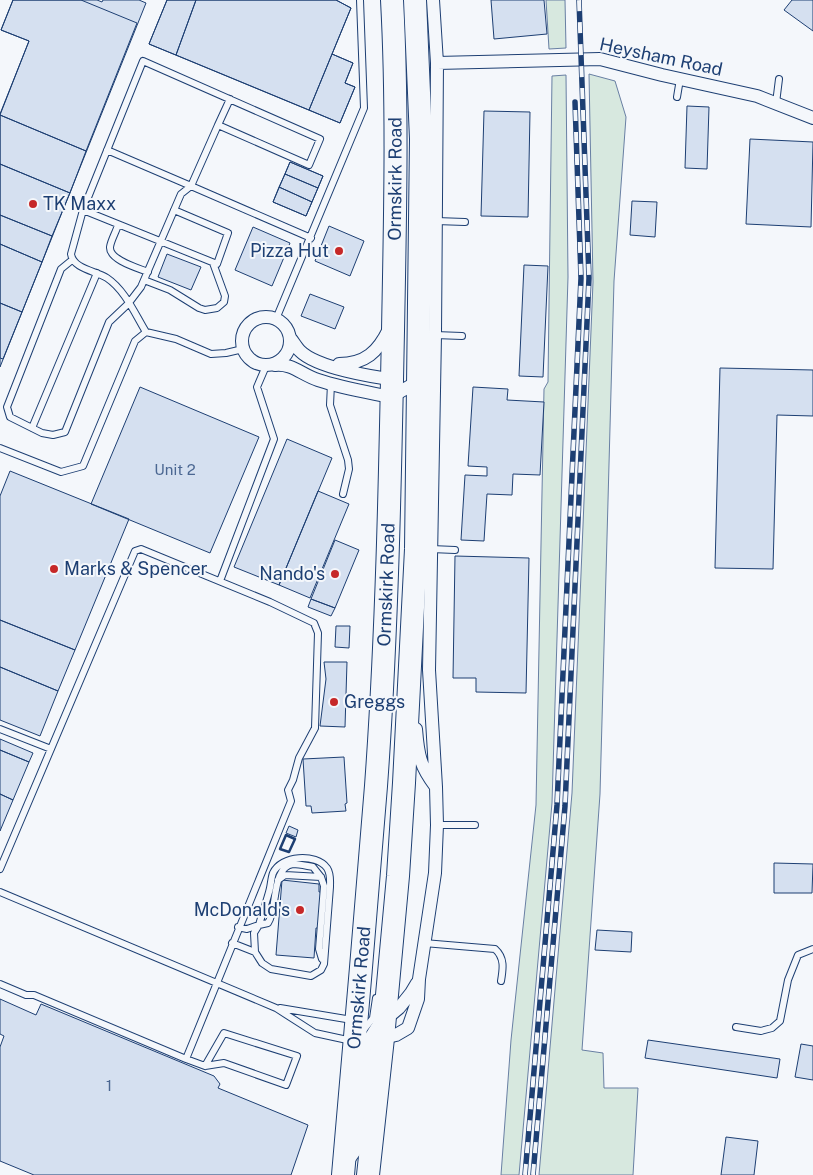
<svg xmlns="http://www.w3.org/2000/svg" width="813" height="1175" font-family="'Public Sans',sans-serif">
  <style>
    .green { fill: #d7e8df; stroke: #687fa3 }
    .building { fill: #d5e0f0; stroke: #1d3f73 }
    .lines { fill: none; stroke-linecap: round; stroke-linejoin: round }
    .lane-casing { stroke: #1d3f73; stroke-width: 8 }
    .street-casing { stroke: #1d3f73; stroke-width: 14 }
    .highway-casing { stroke: #1d3f73; stroke-width: 24 }
    .lane { stroke: #f4f7fb; stroke-width: 6 }
    .street { stroke: #f4f7fb; stroke-width: 12 }
    .highway { stroke: #f4f7fb; stroke-width: 22 }
    .rail-casing { stroke: #1d3f73; stroke-width: 5.5 }
    .rail { stroke: #f4f7fb; stroke-width: 4; stroke-dasharray: 11; stroke-linecap: butt }
    .wall { stroke: #1d3f73; stroke-width: 2.5 }
    .poi-dot { fill: #c62828; stroke: #f4f7fb; stroke-width: 2 }
    .labels { text-anchor: middle; stroke-width: 4; stroke-linejoin: round; paint-order: stroke }
    .number-label { font-size: 15px; fill: #4b6792 }
    .street-label { font-size: 18px; fill: #1d3f73; stroke: #f4f7fb }
    .poi-label { font-size: 18px; fill: #1d3f73; stroke: #f4f7fb; text-anchor: start }
  </style>
  <rect width="100%" height="100%" fill="#f4f7fb"/>
  <!-- green -->
  <path class="green" d="M 546,0 L 565,0 L 566,48 L 549,49 Z
    M 589,74 L 615,81 L 626,117 L 614,281 L 600,794 L 582,1050 L 603,1053 L 604,1088 L 638,1088 L 633,1175 L 539,1175 L 572,793 L 593,282 Z
    M 566,75 L 568,277 L 552,803 L 519,1175 L 501,1175 L 511,1040 L 536,805 L 544,389 L 548,382 L 552,76 Z"/>
  <!-- building -->
  <path class="building" d="M 13,0 L 97,0 L 102,2 L 103,0 L 139,0 L 146,3 L 0,367 L 0,114 L 29,41 L 1,30 Z
    M 13,0 L 81,0 L 137,23 L 86,151 L 0,115 L 29,41 L 1,30 Z
    M 167,0 L 336,0 L 351,8 L 332,54 L 353,63 L 345,83 L 355,87 L 340,123 L 149,44 Z
    M 167,0 L 196,0 L 176,55 L 149,44 Z
    M 196,0 L 336,0 L 351,8 L 309,110 L 176,55 Z
    M 491,0 L 544,0 L 547,34 L 494,39 Z
    M 792,0 L 813,0 L 813,31 L 784,10 Z
    M 332,54 L 353,63 L 345,83 L 355,87 L 340,123 L 309,110 Z
    M 687,106 L 709,107 L 707,169 L 685,168 Z
    M 484,111 L 530,112 L 528,217 L 481,216 Z
    M 0,115 L 86,151 L 70,193 L 0,164 Z
    M 750,139 L 813,142 L 811,227 L 746,224 Z
    M 290,162 L 323,176 L 306,216 L 273,202 Z
    M 290,162 L 323,176 L 318,188 L 285,174 Z
    M 0,164 L 70,193 L 52,236 L 0,215 Z
    M 285,174 L 318,188 L 312,202 L 279,187 Z
    M 279,187 L 312,202 L 306,216 L 273,202 Z
    M 632,201 L 657,202 L 655,237 L 630,235 Z
    M 0,215 L 52,236 L 42,262 L 0,244 Z
    M 329,226 L 364,241 L 350,276 L 315,261 Z
    M 253,227 L 290,243 L 272,286 L 235,270 Z
    M 0,244 L 42,262 L 22,312 L 0,303 Z
    M 167,254 L 201,267 L 191,290 L 158,277 Z
    M 524,265 L 548,266 L 543,377 L 519,376 Z
    M 310,294 L 344,307 L 335,329 L 301,316 Z
    M 0,303 L 22,312 L 3,359 L 0,358 Z
    M 720,368 L 813,370 L 813,416 L 777,415 L 773,569 L 715,568 Z
    M 140,387 L 259,437 L 210,553 L 91,504 Z
    M 473,387 L 508,389 L 507,400 L 544,402 L 540,475 L 513,474 L 512,495 L 487,494 L 484,541 L 461,540 L 465,475 L 487,476 L 487,467 L 468,466 Z
    M 287,439 L 332,458 L 279,585 L 234,567 Z
    M 10,471 L 129,519 L 75,650 L 0,620 L 0,496 Z
    M 318,491 L 349,504 L 310,598 L 279,585 Z
    M 335,540 L 359,550 L 335,608 L 311,599 Z
    M 455,556 L 529,558 L 526,693 L 476,692 L 476,678 L 453,678 Z
    M 311,599 L 335,608 L 331,616 L 308,607 Z
    M 0,620 L 75,650 L 58,691 L 0,667 Z
    M 336,626 L 350,626 L 349,648 L 335,647 Z
    M 324,662 L 347,662 L 345,727 L 320,726 L 326,679 Z
    M 0,667 L 58,691 L 40,736 L 0,720 Z
    M 0,739 L 33,753 L 29,762 L 0,750 Z
    M 0,750 L 29,762 L 13,800 L 0,794 Z
    M 344,757 L 347,803 L 345,804 L 346,811 L 312,813 L 311,806 L 306,806 L 303,759 Z
    M 0,794 L 13,800 L 0,831 Z
    M 289,826 L 298,830 L 296,837 L 286,833 Z
    M 774,863 L 813,864 L 812,893 L 774,893 Z
    M 282,880 L 319,884 L 319,892 L 322,892 L 319,928 L 316,928 L 314,958 L 276,955 Z
    M 597,930 L 632,932 L 631,952 L 595,950 Z
    M 0,999 L 36,1015 L 41,1004 L 214,1076 L 220,1084 L 218,1088 L 308,1125 L 291,1175 L 34,1175 L 0,1161 L 0,1047 L 4,1036 L 0,1034 Z
    M 648,1040 L 780,1059 L 777,1078 L 645,1058 Z
    M 801,1044 L 813,1046 L 813,1080 L 795,1077 Z
    M 726,1137 L 758,1141 L 754,1175 L 721,1175 Z"/>
  <g class="lines">
    <!-- lane casing -->
    <g class="lane-casing">
      <path id="lane" d="M 677,97 L 680,79
        M 776,103 L 779,79
        M 218,125 L 230,99
        M 83,210 L 217,264 L 228,233 L 174,210
        M 436,221 L 465,222
        M 118,225 C 116,232 111,240 110,247 C 109,260 138,268 148,272
        M 72,260 L 61,269 L 7,407 L 10,417 L 42,433 L 53,435 L 65,432 L 109,322 L 128,304 L 141,287 L 178,201 L 181,194 L 191,186 L 107,150
        M 144,280 L 170,290 L 199,308 L 205,310 L 217,308 L 224,302 L 225,296 L 213,263
        M 276,319 L 364,108 L 360,0
        M 146,332 C 135,314 125,290 107,278 C 96,271 73,269 71,254 L 83,210 L 143,61 L 320,139 L 309,165 L 218,125 L 191,186 L 311,238
        M 435,335 L 462,336
        M 331,384 L 330,405 L 348,460 L 349,469 L 343,494
        M 32,428 L 97,273
        M 0,448 L 61,472 L 83,466 L 135,341 L 146,332 L 176,339 L 211,354 L 226,353 L 243,349
        M 431,549 L 455,550
        M 220,581 L 274,439 L 257,387 L 266,366
        M 0,729 L 51,749
        M 437,825 L 475,825
        M 0,869 L 135,551 L 141,549 L 270,602 L 314,623 L 318,633 L 315,728 L 299,758 L 293,780 L 288,790 L 291,801 L 186,1059 L 34,995 L 26,995 L 0,984
        M 278,880 L 285,875 L 321,877
        M 0,892 L 276,1008 L 315,1033 L 352,1041
        M 232,943 L 255,952 L 262,963 L 271,969 L 311,976 L 321,970 L 324,964 L 330,887 C 330,880 331,874 327,868 C 316,853 281,855 273,873 C 271,878 271,886 269,892 C 266,903 262,914 259,925 L 247,929 L 238,927
        M 424,943 L 495,949 C 505,958 503,969 501,981
        M 255,952 L 254,933 L 259,925 L 268,923 C 278,909 271,867 293,864 C 299,864 307,866 313,867 L 321,877 L 324,886 L 319,949 L 322,959
        M 280,1008 L 352,1020
        M 736,1027 L 761,1031 L 772,1028 L 780,1021 L 788,980 L 798,955 L 813,949
        M 362,1032 L 373,1018 L 376,998
        M 186,1059 L 205,1066 L 224,1063 L 286,1085 L 297,1056 L 224,1033 L 205,1066"/>
    </g>
    <!-- street casing -->
    <g class="street-casing">
      <path id="street" d="M 437,63 L 600,59 L 662,75 L 757,96 L 813,118
        M242 341a24 24 0 1 1 48 0a24 24 0 1 1-48 0Z
        M 291,339 C 294,343 297,348 300,351 C 317,368 373,377 397,380
        M 339,364 C 365,364 378,352 389,329
        M 275,365 C 292,363 302,375 318,380 C 342,388 367,392 391,397 L 417,382
        M 416,729 C 418,755 420,766 436,787
        M 383,1038 L 396,1035 L 408,1028 L 418,999 L 419,979 L 435,873 L 437,825 L 436,787 L 429,670 L 435,335 L 437,63 L 433,0
        M 347,1162 L 357,1148 L 369,1040 L 384,1016 L 393,1013 L 399,1008 L 411,993 L 417,983"/>
    </g>
    <!-- highway casing -->
    <g class="highway-casing">
      <g id="highway">
        <path id="s1" d="M 343,1175 C 354,1045 366,916 376,786 C 387,635 390,483 393,331 C 395,221 398,110 392,0"/>
        <path d="M 368,1175 L 383,1038 L 398,876 L 404,783 L 416,549 L 421,139 L 415,0"/>
      </g>
    </g>
    <!-- lane -->
    <use href="#lane" class="lane"/>
    <!-- street -->
    <use href="#street" class="street"/>
    <!-- highway -->
    <use href="#highway" class="highway"/>
    <!-- rail casing -->
    <g class="rail-casing">
      <path id="rail" d="M 525,1175 L 557,805 L 581,278 L 575,102
        M 533,1175 L 565,806 L 589,278 L 579,0"/>
    </g>
    <!-- rail -->
    <use href="#rail" class="rail"/>
    <!-- wall -->
    <path class="wall" d="M 286,835 L 295,839 L 289,852 L 280,849 Z"/>
  </g>
  <!-- markers -->
  <g class="poi-dot">
    <circle cx="33" cy="204" r="5"/>
    <circle cx="339" cy="251" r="5"/>
    <circle cx="54" cy="569" r="5"/>
    <circle cx="335" cy="574" r="5"/>
    <circle cx="334" cy="702" r="5"/>
    <circle cx="300" cy="910" r="5"/>
  </g>
  <g class="labels">
    <!-- number labels -->
    <g class="number-label">
      <text x="175" y="475">Unit 2</text>
      <text x="109" y="1091">1</text>
    </g>
    <!-- street labels -->
    <g class="street-label">
      <text transform="translate(661 57) rotate(12)" y="6">Heysham Road</text>
      <text dy="6" stroke="none"><textPath href="#s1" startOffset="998">Ormskirk Road</textPath></text>
      <text dy="6" stroke="none"><textPath href="#s1" startOffset="592">Ormskirk Road</textPath></text>
      <text dy="6" stroke="none"><textPath href="#s1" startOffset="188">Ormskirk Road</textPath></text>
    </g>
    <!-- poi labels -->
    <g class="poi-label">
      <text x="43" y="210">TK Maxx</text>
      <text x="329" y="257" text-anchor="end">Pizza Hut</text>
      <text x="64" y="575">Marks &amp; Spencer</text>
      <text x="325" y="580" text-anchor="end">Nando's</text>
      <text x="344" y="708">Greggs</text>
      <text x="290" y="916" text-anchor="end">McDonald's</text>
    </g>
  </g>
</svg>
